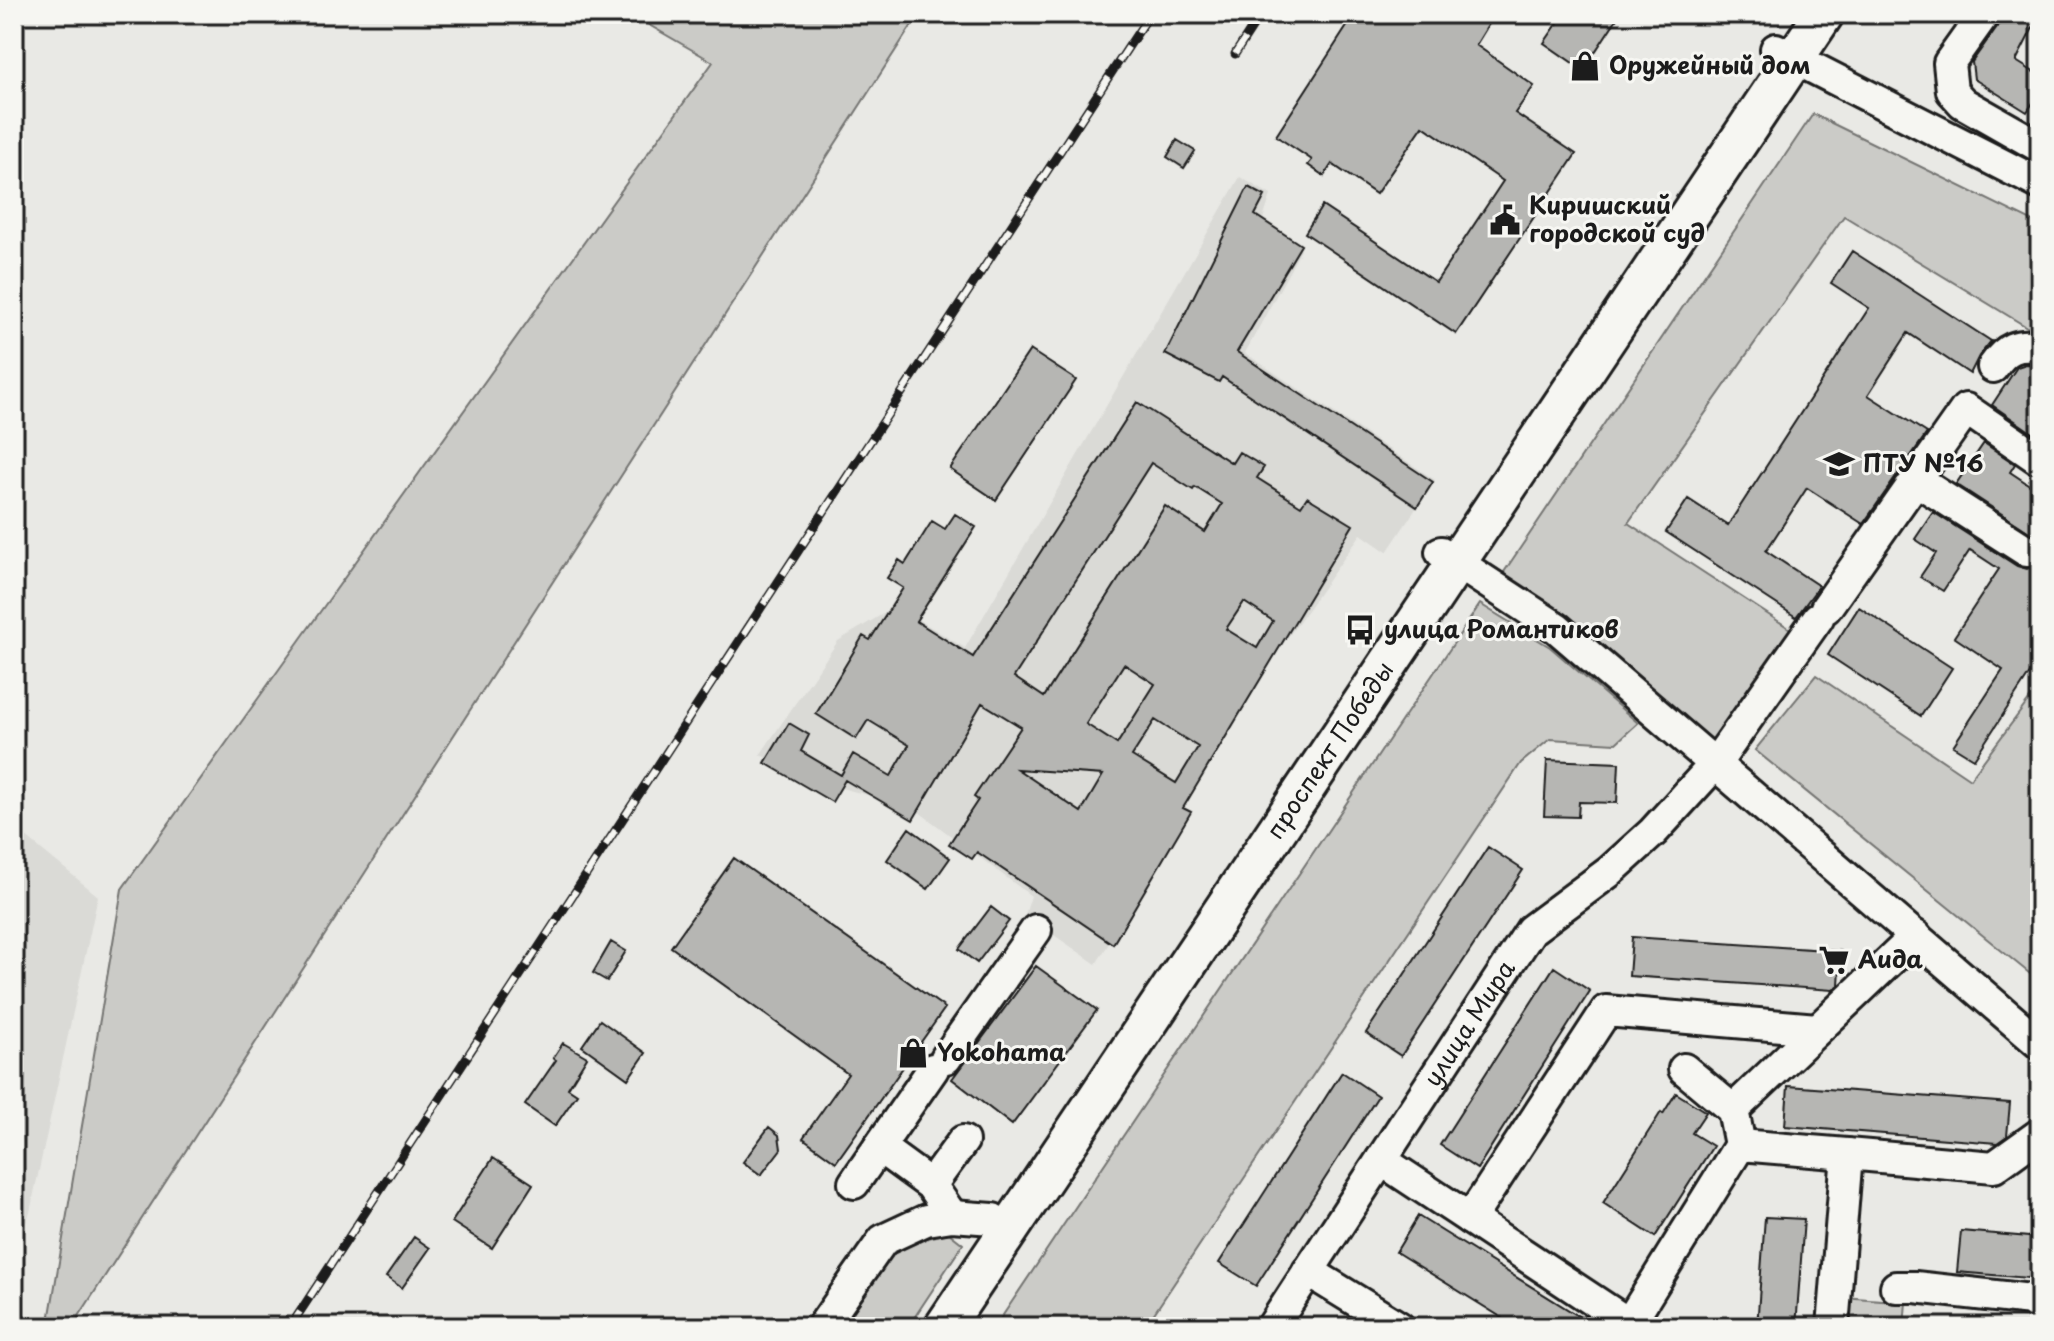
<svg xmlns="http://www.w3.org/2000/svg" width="2054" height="1341" font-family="'Playpen Sans',sans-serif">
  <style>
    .built { fill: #dadad6 }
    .green { fill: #cbcbc7; stroke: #747472; stroke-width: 2 }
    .building { fill: #b6b6b3; stroke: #1c1c1c; stroke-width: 2; fill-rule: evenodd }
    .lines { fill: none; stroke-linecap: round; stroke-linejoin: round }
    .minor-casing { stroke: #1c1c1c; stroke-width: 36 }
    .major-casing { stroke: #1c1c1c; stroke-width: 44 }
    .minor { stroke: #f6f6f2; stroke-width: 30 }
    .major { stroke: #f6f6f2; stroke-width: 38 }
    .rail-casing { stroke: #1c1c1c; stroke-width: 9 }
    .rail { stroke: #f6f6f2; stroke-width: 6; stroke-dasharray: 18; stroke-linecap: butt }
    .labels { text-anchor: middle; stroke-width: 6; stroke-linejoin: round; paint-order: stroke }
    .poi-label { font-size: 24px; font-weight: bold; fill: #1c1c1c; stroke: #f6f6f2; text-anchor: start }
    .street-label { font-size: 24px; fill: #1c1c1c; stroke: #f6f6f2 }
  </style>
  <rect width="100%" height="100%" fill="#e9e9e5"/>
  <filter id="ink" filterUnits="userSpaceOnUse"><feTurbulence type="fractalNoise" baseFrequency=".0125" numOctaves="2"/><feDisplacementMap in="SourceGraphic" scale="16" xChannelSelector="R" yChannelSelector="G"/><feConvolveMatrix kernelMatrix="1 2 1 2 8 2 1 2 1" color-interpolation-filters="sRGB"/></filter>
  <g filter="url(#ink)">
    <!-- built -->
    <path class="built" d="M 1240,177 L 1271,195 L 1261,225 L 1301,250 L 1245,353 L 1435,480 L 1387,552 L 1361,534 L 1169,805 L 1188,818 L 1096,964 L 1025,915 L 1031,896 L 911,806 L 829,785 L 760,755 L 838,641 L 896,606 L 965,648 Z
      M 14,827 L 98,896 L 30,1212 L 14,1256 Z"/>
    <!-- green -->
    <path class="green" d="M 630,14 L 919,14 L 72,1327 L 48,1327 L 122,889 L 713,62 Z
      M 1813,114 L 2040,225 L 2040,335 L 1844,216 L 1628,523 L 1795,632 L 1714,746 L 1502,575 Z
      M 1480,604 L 1550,647 L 1638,723 L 1616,743 L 1550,739 L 1521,763 L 1145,1327 L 995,1327 Z
      M 1816,675 L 1970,779 L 2038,688 L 2040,690 L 2040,982 L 1755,750 Z
      M 949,1233 L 963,1244 L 908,1327 L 842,1327 L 898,1245 Z
      M 1843,1297 L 1906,1302 L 1904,1327 L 1840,1327 Z"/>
    <!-- building -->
    <path class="building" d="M 1355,14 L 1495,14 L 1476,45 L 1534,86 L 1515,113 L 1576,154 L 1456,334 L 1305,233 L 1322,206 L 1436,282 L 1503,181 L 1423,126 L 1376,194 L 1332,164 L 1324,176 L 1308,165 L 1312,160 L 1276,136 Z
      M 1564,14 L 1620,14 L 1583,70 L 1544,43 Z
      M 2002,14 L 2040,14 L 2016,61 L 2040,76 L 2040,92 L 2027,112 L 1974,79 L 1972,62 L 1999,24 Z
      M 1177,140 L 1195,151 L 1184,168 L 1167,157 Z
      M 1248,187 L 1265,196 L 1255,215 L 1301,245 L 1237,352 L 1433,482 L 1417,507 L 1222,377 L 1219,382 L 1165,354 Z
      M 1852,251 L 1991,341 L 1979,356 L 1970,374 L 1908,333 L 1868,395 L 1927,433 L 1863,524 L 1807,488 L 1766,551 L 1819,586 L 1796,617 L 1666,532 L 1688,499 L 1728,525 L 1869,308 L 1831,283 Z
      M 1030,350 L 1076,380 L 996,500 L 950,469 Z
      M 2026,364 L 2040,365 L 2040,438 L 1992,405 L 2017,367 Z
      M 1137,402 L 1232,463 L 1239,452 L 1264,467 L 1257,478 L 1301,506 L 1307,497 L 1353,525 L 1183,808 L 1191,812 L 1113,944 L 977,852 L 972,859 L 949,844 L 978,800 L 974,797 L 1021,727 L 982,703 L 913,820 L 845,780 L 832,802 L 765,763 L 789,723 L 809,735 L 801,751 L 841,775 L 853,754 L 891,776 L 909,745 L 868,720 L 856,739 L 816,714 L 863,636 L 870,640 L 903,588 L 887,578 L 899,560 L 905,564 L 932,521 L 945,529 L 955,514 L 976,527 L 916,621 L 973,657 ZM 1151,463 L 1193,490 L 1195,487 L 1222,504 L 1205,532 L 1165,506 L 1044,697 L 1014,677 ZM 1244,602 L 1273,621 L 1257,648 L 1226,629 ZM 1124,664 L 1155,684 L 1117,744 L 1086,724 ZM 1155,720 L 1198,747 L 1176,783 L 1132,756 ZM 1017,769 L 1103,775 L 1081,812 Z
      M 1984,443 L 2015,464 L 2010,472 L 2040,492 L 2040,539 L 1956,484 Z
      M 1933,512 L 2017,566 L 2027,569 L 2040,563 L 2040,658 L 1974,759 L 1953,746 L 2003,670 L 1954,637 L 1999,569 L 1970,550 L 1943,591 L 1920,577 L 1936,553 L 1915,539 Z
      M 1859,607 L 1952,668 L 1921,716 L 1828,655 Z
      M 1547,760 L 1619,763 L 1617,803 L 1579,802 L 1578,817 L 1544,816 Z
      M 909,828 L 950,858 L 928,889 L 887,860 Z
      M 1488,847 L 1523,870 L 1401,1056 L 1366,1033 Z
      M 734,858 L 945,1008 L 836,1162 L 803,1138 L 848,1074 L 671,947 Z
      M 991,907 L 1009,921 L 977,963 L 959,949 Z
      M 1632,937 L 1841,951 L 1839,985 L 1833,990 L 1629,976 Z
      M 611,942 L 626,951 L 607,981 L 593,973 Z
      M 1036,966 L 1097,1010 L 1012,1125 L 952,1079 Z
      M 1554,967 L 1590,991 L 1477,1169 L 1440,1145 Z
      M 600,1020 L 646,1053 L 628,1079 L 582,1046 Z
      M 563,1043 L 587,1057 L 568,1088 L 577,1094 L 555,1126 L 525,1105 L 556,1060 L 553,1058 Z
      M 1342,1072 L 1378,1096 L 1256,1286 L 1219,1263 Z
      M 1788,1086 L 2010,1103 L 2007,1136 L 1997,1143 L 1785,1126 Z
      M 1676,1093 L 1706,1112 L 1692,1133 L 1713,1146 L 1655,1237 L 1603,1203 L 1661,1112 L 1663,1114 Z
      M 769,1127 L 779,1135 L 781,1149 L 761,1175 L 743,1162 Z
      M 493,1158 L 533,1184 L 492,1248 L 452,1222 Z
      M 1418,1216 L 1596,1327 L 1517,1327 L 1396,1252 Z
      M 1765,1217 L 1804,1219 L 1796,1327 L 1757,1327 Z
      M 1961,1231 L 2040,1238 L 2040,1279 L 1957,1272 Z
      M 414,1237 L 430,1248 L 402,1288 L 386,1277 Z"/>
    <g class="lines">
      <!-- minor casing -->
      <g class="minor-casing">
        <g id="minor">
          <path d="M 1984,14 L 1949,63 L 1952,91 L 1963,103 L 2035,144"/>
          <path d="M 1776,49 L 2040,184"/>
          <path d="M 1993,367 C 2006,348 2017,343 2040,347"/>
          <path d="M 1916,480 L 2027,551"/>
          <path d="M 1441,552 L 1557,628 L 2040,1044"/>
          <path d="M 1826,608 L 1966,409 L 2040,460"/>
          <path d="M 946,1058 L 1036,930"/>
          <path d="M 1684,1069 L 1733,1110"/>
          <path d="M 879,1147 L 931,1185 L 952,1216"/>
          <path d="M 1847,1154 L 1994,1167 L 2040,1134"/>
          <path d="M 1381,1160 L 1629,1324"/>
          <path d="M 854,1183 L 933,1069"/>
          <path d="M 931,1185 L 963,1141"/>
          <path d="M 1470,1219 L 1606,1011 L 1817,1029"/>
          <path d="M 1308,1271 L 1399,1327"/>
          <path d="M 1896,1287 L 1915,1287 L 2040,1301"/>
          <path d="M 822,1327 L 883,1240 L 926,1220 L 952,1216 L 993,1219 L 1009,1232"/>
          <path id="s1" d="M 1272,1327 L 1531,930 L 1609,872 L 1653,832 L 1716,763 L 1818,618"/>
          <path d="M 1627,1327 L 1740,1145"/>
          <path d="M 1833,1327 L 1847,1154 L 1740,1145 L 1733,1110 L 1916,936"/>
        </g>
      </g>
      <!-- major casing -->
      <g class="major-casing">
        <g id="major">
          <path id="s2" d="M 944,1327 L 1824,14"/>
        </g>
      </g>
      <!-- minor -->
      <use href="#minor" class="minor"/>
      <!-- major -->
      <use href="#major" class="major"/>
      <!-- rail casing -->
      <g class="rail-casing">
        <path id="rail" d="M 1235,54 L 1261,14
          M 290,1327 L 1150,14"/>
      </g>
      <!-- rail -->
      <use href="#rail" class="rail"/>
    </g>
  </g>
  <!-- icons -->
  <defs>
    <g id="shop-bare" transform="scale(2.4)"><path d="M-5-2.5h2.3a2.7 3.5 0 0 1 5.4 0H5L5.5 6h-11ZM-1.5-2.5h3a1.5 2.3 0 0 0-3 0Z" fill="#1c1c1c" stroke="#f6f6f2" stroke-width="2.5" paint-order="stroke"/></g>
    <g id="civic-bare" transform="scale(2.4)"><path d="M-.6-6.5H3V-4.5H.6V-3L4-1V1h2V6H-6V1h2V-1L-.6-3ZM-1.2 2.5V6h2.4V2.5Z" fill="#1c1c1c" stroke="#f6f6f2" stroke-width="2.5" paint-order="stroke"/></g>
    <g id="university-bare" transform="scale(2.4)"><path d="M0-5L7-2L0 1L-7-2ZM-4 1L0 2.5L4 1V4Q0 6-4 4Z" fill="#1c1c1c" stroke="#f6f6f2" stroke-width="2.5" paint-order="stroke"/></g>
    <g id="bus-bare" transform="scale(2.4)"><path d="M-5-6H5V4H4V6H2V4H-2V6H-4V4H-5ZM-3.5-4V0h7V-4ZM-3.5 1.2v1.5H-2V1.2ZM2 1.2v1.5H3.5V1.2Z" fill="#1c1c1c" stroke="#f6f6f2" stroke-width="2.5" paint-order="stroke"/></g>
    <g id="supermarket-bare" transform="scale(2.4)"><path d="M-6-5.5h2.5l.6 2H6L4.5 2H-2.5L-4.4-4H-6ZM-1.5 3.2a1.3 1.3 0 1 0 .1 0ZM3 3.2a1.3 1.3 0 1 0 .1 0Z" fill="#1c1c1c" stroke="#f6f6f2" stroke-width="2.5" paint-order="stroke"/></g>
  </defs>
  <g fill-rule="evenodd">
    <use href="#shop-bare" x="1585" y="66"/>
    <use href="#civic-bare" x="1505" y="220"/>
    <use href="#university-bare" x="1839" y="464"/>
    <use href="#bus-bare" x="1360" y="630"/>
    <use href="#supermarket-bare" x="1834" y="960"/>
    <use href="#shop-bare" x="913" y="1053"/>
  </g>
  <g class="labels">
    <!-- poi labels -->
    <g class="poi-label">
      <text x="1609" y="74">Оружейный дом</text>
      <text x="1529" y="214">Киришский<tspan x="1529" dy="28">городской суд</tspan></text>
      <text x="1863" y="472">ПТУ №16</text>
      <text x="1384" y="638">улица Романтиков</text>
      <text x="1858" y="968">Аида</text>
      <text x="937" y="1061">Yokohama</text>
    </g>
    <!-- street labels -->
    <g class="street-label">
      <text dy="8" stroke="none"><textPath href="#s2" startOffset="694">проспект Победы</textPath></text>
      <text dy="8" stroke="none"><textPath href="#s1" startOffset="362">улица Мира</textPath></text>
    </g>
  </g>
  <!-- margin -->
  <rect width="2054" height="1341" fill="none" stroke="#f6f6f2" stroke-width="48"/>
  <rect x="24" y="24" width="2006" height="1293" fill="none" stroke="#1c1c1c" stroke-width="3" filter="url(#ink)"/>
</svg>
